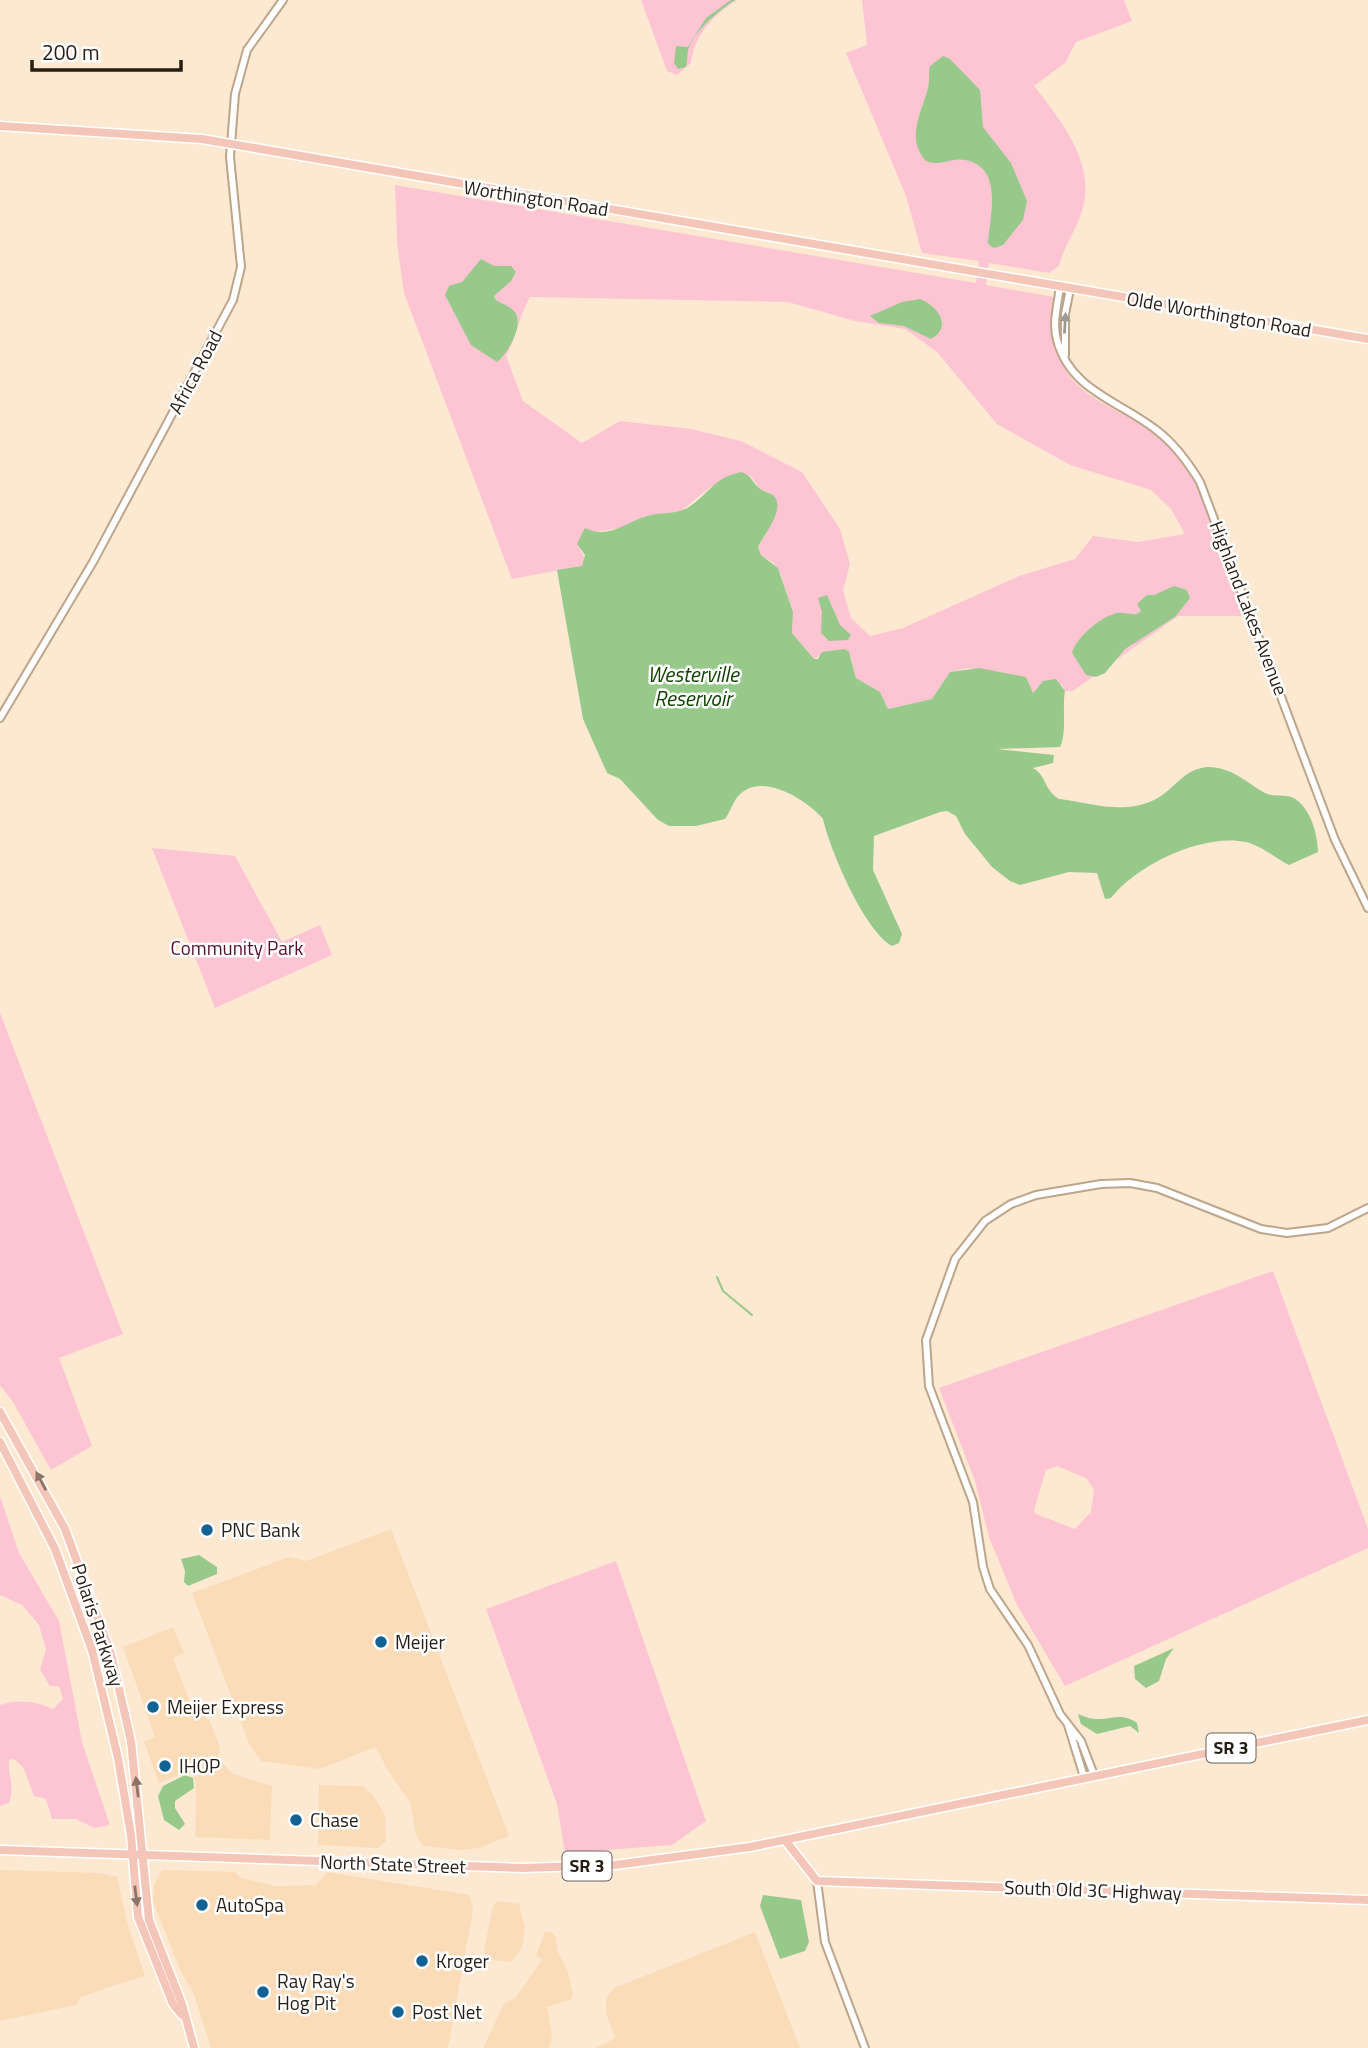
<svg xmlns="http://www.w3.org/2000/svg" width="1368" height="2048" font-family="'Titillium Web',sans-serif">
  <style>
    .built { fill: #fadcb9 }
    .green { fill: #fdc5d3; fill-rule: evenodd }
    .water { fill: #97c98b }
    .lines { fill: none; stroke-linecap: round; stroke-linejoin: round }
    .stream { stroke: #97c98b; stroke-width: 2 }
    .minor-casing { stroke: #bda58a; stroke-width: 10 }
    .major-casing { stroke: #fff; stroke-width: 11 }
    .minor { stroke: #fff; stroke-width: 6 }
    .major { stroke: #f4c6b9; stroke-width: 8 }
    .oneway { fill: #9d9995 }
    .oneway2 { fill: #8d7266 }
    .poi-dot { fill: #136294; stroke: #fff; stroke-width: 2.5 }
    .labels { text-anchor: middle; stroke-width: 5; stroke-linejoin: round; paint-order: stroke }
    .shield { fill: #fff; stroke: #67615a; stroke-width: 2 }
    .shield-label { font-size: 18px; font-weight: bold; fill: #261d13 }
    .street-label { font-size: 19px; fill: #261d13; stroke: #fff }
    .park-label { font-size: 19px; fill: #550e2b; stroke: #fff }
    .poi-label { font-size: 19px; fill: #261d13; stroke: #fff; text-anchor: start }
    .water-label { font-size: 21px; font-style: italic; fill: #114202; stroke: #fff }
  </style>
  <rect width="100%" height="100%" fill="#fde9d2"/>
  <!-- built -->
  <path class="built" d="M 391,1529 L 509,1836 L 479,1848 L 461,1850 L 423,1846 L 416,1835 L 410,1802 L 388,1771 L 376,1747 L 320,1769 L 261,1761 L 250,1746 L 192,1593 L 289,1557 L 306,1561 Z
    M 173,1627 L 184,1653 L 173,1658 L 191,1705 L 210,1721 L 220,1747 L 218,1760 L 234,1774 L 272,1786 L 270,1840 L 195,1837 L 196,1783 L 191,1770 L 159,1783 L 144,1742 L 155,1737 L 123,1647 Z
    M 319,1785 L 363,1786 L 373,1795 L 385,1815 L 386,1841 L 378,1848 L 318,1845 Z
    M 0,1870 L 100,1873 L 117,1877 L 128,1926 L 145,1976 L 106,1988 L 80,1998 L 76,2005 L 0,2021 Z
    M 162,1870 L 235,1872 L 242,1878 L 275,1886 L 316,1885 L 327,1872 L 470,1895 L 473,1910 L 448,2048 L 211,2048 L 193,1992 L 181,1972 L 153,1902 L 154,1884 Z
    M 498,1901 L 519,1904 L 525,1928 L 522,1948 L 511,1962 L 487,1959 L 484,1950 L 493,1906 Z
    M 545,1932 L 552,1932 L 556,1937 L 557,1950 L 568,1972 L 573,1995 L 570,2000 L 547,2007 L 552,2035 L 549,2048 L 483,2048 L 504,2004 L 516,1997 L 542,1960 L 536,1955 Z
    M 755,1932 L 800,2048 L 596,2048 L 615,2038 L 606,2013 L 606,1999 L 614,1988 Z"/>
  <!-- green -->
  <path class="green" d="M 641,0 L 737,0 C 713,15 695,34 691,63 L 677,75 L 667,71 Z
    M 862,0 L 1124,0 L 1132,21 L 1076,42 L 1065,63 L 1034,86 C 1061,120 1097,165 1082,211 C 1076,231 1064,246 1059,266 L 1049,273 L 989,263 L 986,285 L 1054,297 C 1044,418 1129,390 1184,464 C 1212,502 1231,571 1248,616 L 1178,616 L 1073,691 L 1065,691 L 1062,685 L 1038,686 L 1033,693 L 1026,677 L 968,668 L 950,672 L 932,699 L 888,709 L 880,692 L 856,678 L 851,657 L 821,655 L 814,659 L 792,633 L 793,612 L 781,575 L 774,563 L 761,555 L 758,547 L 767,533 L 771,494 L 759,488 L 751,476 L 710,487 L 680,512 L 646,516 L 622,528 L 593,532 L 577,544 L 586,560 L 582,566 L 512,579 L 404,293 L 397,243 L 395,185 L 976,283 L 979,261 L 922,253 L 906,196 L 846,53 L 867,45 ZM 530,297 L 788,302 L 855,321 L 905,329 L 937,352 L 997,424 L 1070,465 L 1151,490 L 1171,509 L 1185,534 L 1138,542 L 1093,536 L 1075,559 L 1019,576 L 903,628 L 870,636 L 851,618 L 843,590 L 850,564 L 840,529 L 802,472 L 741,441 L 691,429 L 620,421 L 582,443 L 523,401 L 506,356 C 517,336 519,316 530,297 Z
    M 152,848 L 235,856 L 282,942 L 320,925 L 332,955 L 215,1008 Z
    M 0,1013 L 123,1334 L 59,1358 L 92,1446 L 51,1470 L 13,1402 L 0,1385 Z
    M 1273,1271 L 1368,1529 L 1368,1548 L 1065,1686 L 1017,1605 L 989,1537 L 975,1481 L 939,1388 ZM 1057,1466 L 1086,1478 L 1094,1489 L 1091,1512 L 1075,1529 L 1036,1514 L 1034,1510 L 1046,1470 Z
    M 0,1496 L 19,1553 L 59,1621 L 82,1742 L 110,1825 L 94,1828 L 76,1819 L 52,1819 L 46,1799 L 34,1796 L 23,1767 L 14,1759 L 9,1760 C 8,1777 15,1787 9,1803 L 0,1806 L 0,1705 C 18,1699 36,1701 53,1709 L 63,1699 L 59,1686 L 50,1686 L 40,1670 L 46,1649 L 39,1625 L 22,1605 L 0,1595 Z
    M 616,1561 L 706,1821 L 672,1845 L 565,1853 L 557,1804 L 486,1609 Z"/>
  <!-- water -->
  <path class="water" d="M 731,0 L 735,0 C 718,11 695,30 688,50 C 687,55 688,61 686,67 L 678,69 L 674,63 L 676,46 L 688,47 L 706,18 Z
    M 943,56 L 950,59 L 980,90 L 983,127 L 1011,163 L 1027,201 L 1023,220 L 1003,245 L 994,248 L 988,244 C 989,219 1005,167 965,160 C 952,157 940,167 926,161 C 905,138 922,112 928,88 C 930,80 928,73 930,66 Z
    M 481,259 L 494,266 L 511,266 L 516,272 L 511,281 L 494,296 L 496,300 C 502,304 510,306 515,312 C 524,326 508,353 497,362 L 471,345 L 445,295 L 449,286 L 462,282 Z
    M 920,299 C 938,306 953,327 931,339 L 904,326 L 879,323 L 870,316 L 902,302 Z
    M 741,472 C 751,475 751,480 758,487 C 762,491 768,492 773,495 C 787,507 764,535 758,547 L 761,555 L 778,568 L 793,612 L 792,633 L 814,659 L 818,659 L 822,652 L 845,649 L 849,652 L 856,678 L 880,692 L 888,709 L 932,699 L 950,672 L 979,668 L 1026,677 L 1033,693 L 1043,681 L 1056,679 L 1065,691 C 1062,708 1067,733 1060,747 L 997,749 L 1054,755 L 1053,763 L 1033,768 C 1046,775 1044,790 1059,799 C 1092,803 1121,815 1154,800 C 1173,792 1183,768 1208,767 C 1232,767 1247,783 1265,793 C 1273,797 1283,794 1291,797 C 1310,804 1318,835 1318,852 L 1289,865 C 1275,858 1262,846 1246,842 C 1204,833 1137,864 1111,898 L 1105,899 L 1097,873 L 1069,872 L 1020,885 L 1010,881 L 992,867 L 965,834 L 956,816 L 947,811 L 940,812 L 874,836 L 873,870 L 902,934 L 899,943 L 892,946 C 864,930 830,850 823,819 C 808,801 767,775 744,791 C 734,797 732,809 725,819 L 696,826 L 669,826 L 658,820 L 620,779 L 607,773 L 583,719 L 557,570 L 582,566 L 585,555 L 577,544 L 585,528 C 608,540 626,522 647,516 C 661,512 676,515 689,507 C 710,493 713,478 741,472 Z
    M 1174,586 L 1187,590 L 1190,598 L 1175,617 L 1125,649 L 1105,673 L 1096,677 L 1086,675 L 1072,653 C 1076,638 1099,618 1114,614 C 1121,611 1129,615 1137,614 L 1141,611 L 1137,604 L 1147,595 L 1154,595 Z
    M 827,595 L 840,625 L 851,635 L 848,640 L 829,641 L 821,633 L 822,612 L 818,598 Z
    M 199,1555 L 217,1567 L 217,1574 L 188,1586 L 184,1582 L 185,1571 L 181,1559 Z
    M 1174,1648 L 1166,1659 L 1159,1681 L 1146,1688 L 1135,1679 L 1134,1666 Z
    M 1078,1714 C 1083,1716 1090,1719 1096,1719 C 1112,1720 1121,1712 1137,1723 L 1139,1733 L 1130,1726 L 1097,1734 L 1081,1724 Z
    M 185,1775 L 193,1778 L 194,1788 L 175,1801 L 175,1808 L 185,1824 L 179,1830 L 164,1820 L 158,1796 L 163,1786 Z
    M 763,1895 L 801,1900 L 809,1942 L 805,1951 L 780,1959 L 760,1906 Z"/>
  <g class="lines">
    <!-- stream -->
    <path class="stream" d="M 717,1277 L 723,1291 L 752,1315"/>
    <!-- minor casing -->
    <g class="minor-casing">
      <path id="minor" d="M 1060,286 C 1058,304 1052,323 1057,340 C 1070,390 1119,401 1155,429 C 1174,443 1188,462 1200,482 L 1335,840 L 1368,908
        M 1065,355 L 1065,314 L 1070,289
        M 0,718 L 93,562 L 233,300 L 241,267 L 230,157 L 235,94 L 247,50 L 283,0
        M 1068,1725 L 1084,1777
        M 1094,1775 L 1081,1741 L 1060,1714 L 1028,1645 L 990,1589 L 983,1567 L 973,1502 L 929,1386 L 926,1340 L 955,1259 L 985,1221 L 1011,1204 L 1036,1195 L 1101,1184 L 1130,1183 L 1157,1188 L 1261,1229 L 1287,1233 L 1328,1228 L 1368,1208
        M 817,1881 L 825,1942 L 865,2048"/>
    </g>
    <!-- major casing -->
    <g class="major-casing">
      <path id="major" d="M 0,126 L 202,139 L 1368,339
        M 0,1412 L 65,1529 L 111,1654 L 131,1741 L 149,1920 L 182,2004 L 194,2048
        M 0,1442 L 55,1549 L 92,1650 L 118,1758 L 131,1835 L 138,1917 L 173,2004 L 182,2015
        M 785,1840 L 817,1881 L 1368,1900
        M 0,1850 L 523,1868 L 615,1865 L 750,1847 L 1368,1720"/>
    </g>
    <!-- minor -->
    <use href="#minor" class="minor"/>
    <!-- major -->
    <use href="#major" class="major"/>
  </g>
  <!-- one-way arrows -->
  <defs><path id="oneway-solid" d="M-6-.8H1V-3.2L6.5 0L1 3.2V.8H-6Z" transform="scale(1.75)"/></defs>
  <use class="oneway" href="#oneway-solid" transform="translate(1065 323) rotate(-87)"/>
  <g class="oneway2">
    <use href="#oneway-solid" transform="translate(41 1481) rotate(-118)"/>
    <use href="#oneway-solid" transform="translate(137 1787) rotate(-97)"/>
    <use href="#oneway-solid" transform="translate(136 1896) rotate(83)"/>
  </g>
  <!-- markers -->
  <g class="poi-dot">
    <circle cx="207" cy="1530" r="7"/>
    <circle cx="381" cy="1642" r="7"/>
    <circle cx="153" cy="1707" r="7"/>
    <circle cx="165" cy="1766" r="7"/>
    <circle cx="296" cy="1820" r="7"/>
    <circle cx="202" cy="1905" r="7"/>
    <circle cx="422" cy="1961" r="7"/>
    <circle cx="263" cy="1992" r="7"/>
    <circle cx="398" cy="2012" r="7"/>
  </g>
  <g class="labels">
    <!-- shield labels -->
    <g class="shield">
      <rect x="1206.5" y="1733.5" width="49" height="29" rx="5"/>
      <rect x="562.5" y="1851.5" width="49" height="29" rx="5"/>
    </g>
    <g class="shield-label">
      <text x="1231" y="1754">SR 3</text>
      <text x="587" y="1872">SR 3</text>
    </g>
    <!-- street labels -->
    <g class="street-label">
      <text transform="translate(536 198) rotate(9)" y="7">Worthington Road</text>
      <text transform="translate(1219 314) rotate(10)" y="7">Olde Worthington Road</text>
      <text transform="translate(195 372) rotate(-62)" y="7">Africa Road</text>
      <text transform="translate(1249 608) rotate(69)" y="7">Highland Lakes Avenue</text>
      <text transform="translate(98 1625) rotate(72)" y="7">Polaris Parkway</text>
      <text transform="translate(393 1864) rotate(2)" y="7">North State Street</text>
      <text transform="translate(1093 1890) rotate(2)" y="7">South Old 3C Highway</text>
    </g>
    <!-- park labels -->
    <g class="park-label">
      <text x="237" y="955">Community Park</text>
    </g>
    <!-- poi labels -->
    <g class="poi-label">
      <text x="221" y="1537">PNC Bank</text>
      <text x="395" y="1649">Meijer</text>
      <text x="167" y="1714">Meijer Express</text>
      <text x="179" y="1773">IHOP</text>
      <text x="310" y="1827">Chase</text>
      <text x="216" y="1912">AutoSpa</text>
      <text x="436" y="1968">Kroger</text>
      <text x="277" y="1988">Ray Ray's<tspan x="277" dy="22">Hog Pit</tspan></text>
      <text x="412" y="2019">Post Net</text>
    </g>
    <!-- water labels -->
    <g class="water-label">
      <text x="693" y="682">Westerville<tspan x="693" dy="24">Reservoir</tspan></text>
    </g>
  </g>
  <!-- scale -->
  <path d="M32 60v10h149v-10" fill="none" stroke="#261d13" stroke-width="3.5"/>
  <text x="42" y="60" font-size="21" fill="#261d13" stroke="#ffffff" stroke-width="5" paint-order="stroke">200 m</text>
</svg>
